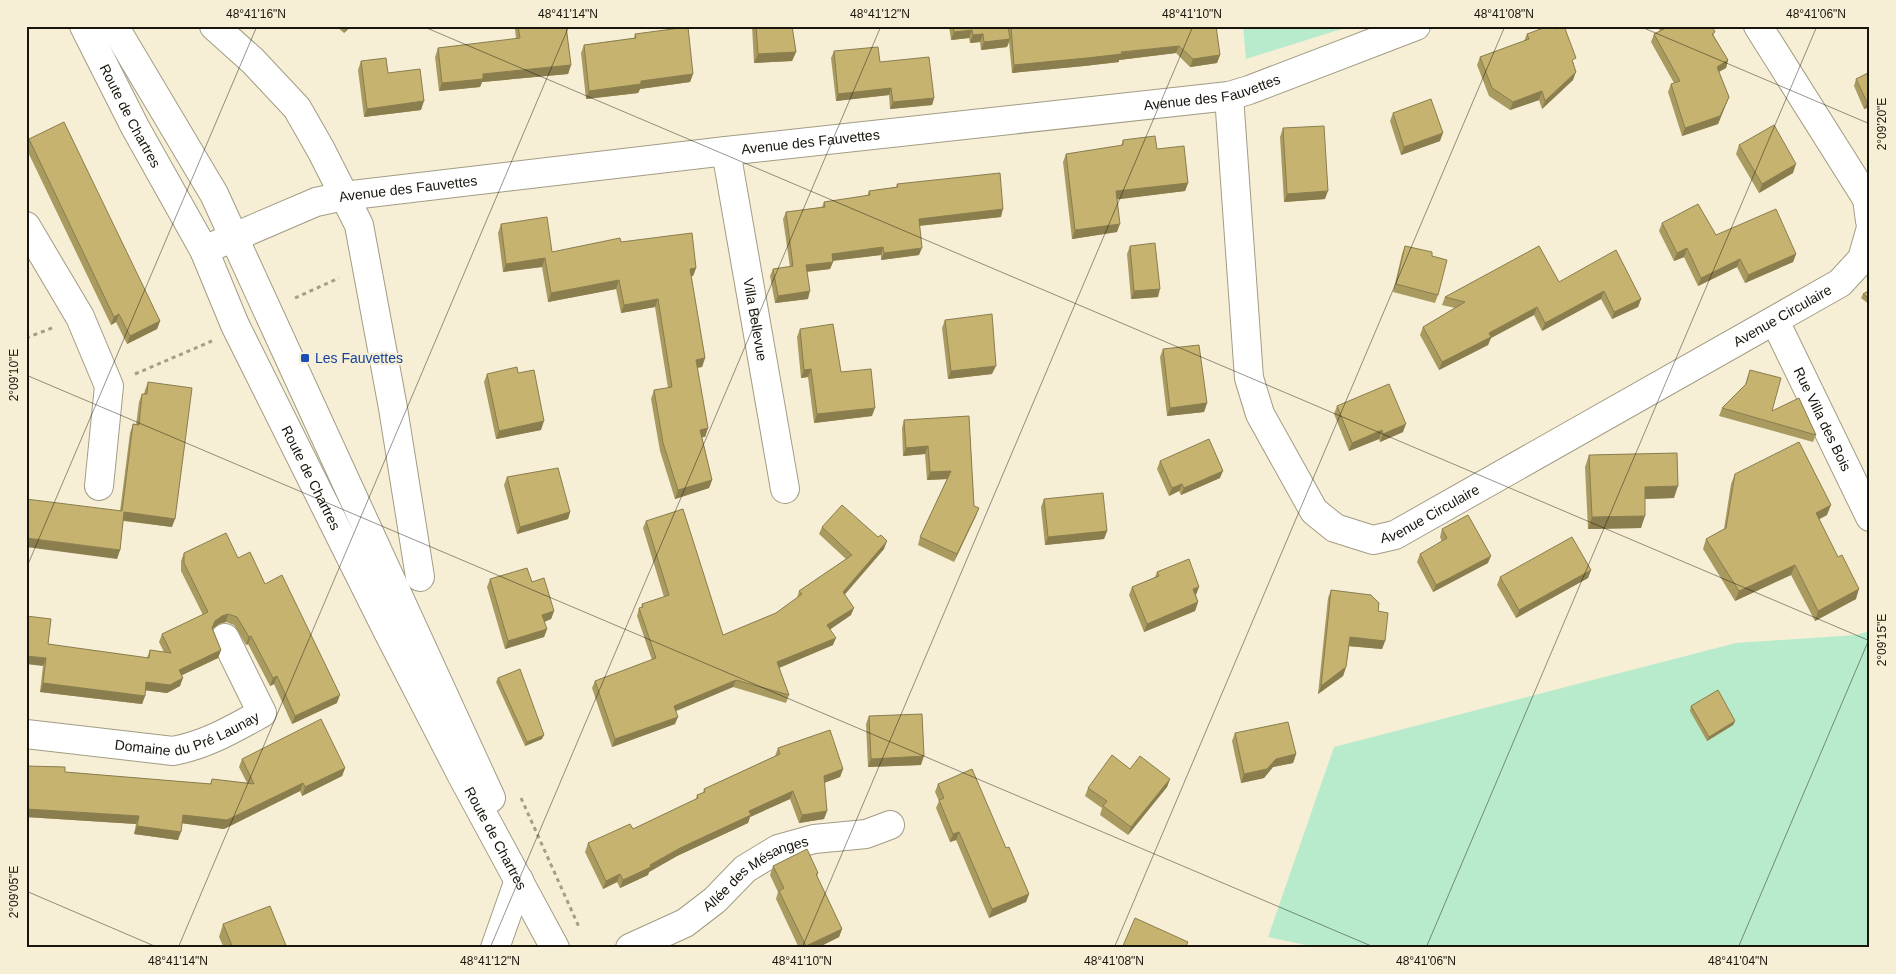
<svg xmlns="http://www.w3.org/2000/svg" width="1896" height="974" font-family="Helvetica,sans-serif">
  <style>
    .green { fill: #b8ebcc }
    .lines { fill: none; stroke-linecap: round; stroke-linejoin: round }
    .minor-casing { stroke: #a29c84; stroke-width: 30 }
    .major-casing { stroke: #a29c84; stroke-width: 30 }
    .path { stroke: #a39d8a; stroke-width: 3; stroke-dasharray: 4 4; stroke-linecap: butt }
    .minor { stroke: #fff; stroke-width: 28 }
    .major { stroke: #fff; stroke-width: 28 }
    .wall { fill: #a99a5f }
    .shaded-wall { fill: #8a7d4e }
    .building { fill: #c5b36f; stroke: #8a7d4e }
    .ticks { fill: none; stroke: #18150c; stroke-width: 1; stroke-opacity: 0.45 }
    .transit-dot { fill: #1a4fb4; stroke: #f6efd5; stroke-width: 2 }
    .labels { text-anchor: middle; stroke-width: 4.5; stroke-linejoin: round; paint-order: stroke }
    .street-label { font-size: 14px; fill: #18150c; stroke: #f6efd5 }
    .transit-label { font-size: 14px; fill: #164399; stroke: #f6efd5; text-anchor: start }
    .neatline { fill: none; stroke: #18150c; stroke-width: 2 }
    .ticks-label { font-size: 12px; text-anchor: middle; fill: #18150c }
  </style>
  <rect width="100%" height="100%" fill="#f6efd5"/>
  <!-- green -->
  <path class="green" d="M 1243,26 L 1351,26 L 1246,59 Z
    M 1870,631 L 1870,948 L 1320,948 L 1268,937 L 1334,747 L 1736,643 L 1856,635 Z"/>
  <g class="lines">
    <!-- minor casing -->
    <g class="minor-casing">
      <g id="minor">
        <path d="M 214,26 L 253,61 L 297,108 L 321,150 L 359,225 L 393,408 L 420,577"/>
        <path d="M 1758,26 L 1867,199 L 1870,221"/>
        <path id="s1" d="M 1229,96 L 1249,378 L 1260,414 L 1314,511 L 1335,528 L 1373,540 L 1395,535 L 1840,283 L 1862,259 L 1870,231"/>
        <path id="s2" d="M 726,151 L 785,489"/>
        <path d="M 26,226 L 80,317 L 109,386 L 99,486"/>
        <path id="s3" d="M 204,250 L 316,202 L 344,196 L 726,151 L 1229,96 L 1249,90 L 1416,26"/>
        <path id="s4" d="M 1775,321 L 1870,517"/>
        <path id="s5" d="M 26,734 L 173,751 C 206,745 233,729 262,713 L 225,638"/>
        <path d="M 495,948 L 519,880"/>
        <path id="s6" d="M 630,948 L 685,923 L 715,900 L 745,869 L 778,849 L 814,839 L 866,834 L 890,825"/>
      </g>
    </g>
    <!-- major casing -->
    <g class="major-casing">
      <g id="major">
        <path id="s7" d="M 84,26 L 135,127 L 204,250 L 235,325 L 387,630 L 461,774 L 555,948"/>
        <path d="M 114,26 L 214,194 L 491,798"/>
      </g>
    </g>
    <!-- path -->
    <path class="path" d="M 295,298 L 339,278
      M 26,338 L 52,328
      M 135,374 L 212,341
      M 521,798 L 579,927"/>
    <!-- minor -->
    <use href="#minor" class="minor"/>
    <!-- major -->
    <use href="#major" class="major"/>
  </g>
  <!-- wall -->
  <path class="wall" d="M 336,26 L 351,26 L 344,33 Z
    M 516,26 L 566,26 L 571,65 L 568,74 L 482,82 L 480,87 L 439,91 L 435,57 L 438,48 L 516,39 L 515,29 Z
    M 752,26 L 792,26 L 796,52 L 792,61 L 754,63 Z
    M 949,26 L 1008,26 L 1008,30 L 1010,26 L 1216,26 L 1220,55 L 1217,63 L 1190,67 L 1176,53 L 1119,60 L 1119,62 L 1084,66 L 1012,73 L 1009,42 L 1007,47 L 981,50 L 980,42 L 970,43 L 969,38 L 951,40 Z
    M 1657,26 L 1712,26 L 1714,36 L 1728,60 L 1726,68 L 1719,72 L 1729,97 L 1718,124 L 1682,136 L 1668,92 L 1671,84 L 1674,83 L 1651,42 L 1654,34 L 1660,31 Z
    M 1555,29 L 1574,64 L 1573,80 L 1542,109 L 1539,100 L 1510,110 L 1489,96 L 1477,65 L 1480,57 L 1524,41 L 1527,34 Z
    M 635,34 L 693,74 L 690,82 L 640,89 L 638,93 L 586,99 L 581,53 L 584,45 L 634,38 Z
    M 834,51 L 880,62 L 934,98 L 932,105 L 890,109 L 889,95 L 836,101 L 831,58 Z
    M 361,61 L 388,73 L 421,110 L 364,117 L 358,70 Z
    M 1870,72 L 1870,107 L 1864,109 L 1854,86 L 1856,79 Z
    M 1393,113 L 1440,141 L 1401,155 L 1390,121 Z
    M 1283,128 L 1325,199 L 1284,202 L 1280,137 Z
    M 29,139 L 160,321 L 157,329 L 127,344 L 116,322 L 111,325 L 26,148 L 26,145 Z
    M 1123,140 L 1157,149 L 1188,183 L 1185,191 L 1117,199 L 1117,232 L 1072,239 L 1063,162 L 1066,154 L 1121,146 Z
    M 1739,145 L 1793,173 L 1759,193 L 1736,154 Z
    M 897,184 L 1001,217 L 919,226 L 919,255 L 881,260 L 881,255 L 833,261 L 830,269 L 807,272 L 808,299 L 775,303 L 770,276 L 773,269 L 790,267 L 783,219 L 786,212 L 822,207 L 824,202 L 867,196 L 869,191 L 896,187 Z
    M 1662,223 L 1716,235 L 1796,254 L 1793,262 L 1745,283 L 1737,267 L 1698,286 L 1684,257 L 1674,261 L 1659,231 Z
    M 501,224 L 552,252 L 621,242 L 696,268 L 693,276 L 691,276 L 705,358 L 702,367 L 697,368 L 708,428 L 705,437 L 702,437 L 712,480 L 709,488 L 675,499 L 660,451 L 651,399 L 654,390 L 668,388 L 655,307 L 621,313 L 616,289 L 548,302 L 542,267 L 503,272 L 498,233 Z
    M 1130,246 L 1158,297 L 1131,299 L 1127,254 Z
    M 1405,246 L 1432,256 L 1438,295 L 1435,303 L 1393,292 L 1402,254 Z
    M 1559,282 L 1641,299 L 1638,307 L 1612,319 L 1601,299 L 1542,331 L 1534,315 L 1491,338 L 1488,345 L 1439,370 L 1420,335 L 1423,327 L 1455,308 L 1442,305 L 1445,297 Z
    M 1870,290 L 1870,305 L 1861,298 L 1863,294 Z
    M 945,320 L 992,374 L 948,379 L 942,328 Z
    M 800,329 L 841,372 L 872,416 L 814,423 L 808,377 L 801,378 L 797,337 Z
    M 1163,349 L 1207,403 L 1204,412 L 1167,416 L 1160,357 Z
    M 1750,370 L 1772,411 L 1816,435 L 1813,442 L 1719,416 L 1722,408 L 1745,385 Z
    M 518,373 L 541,430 L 496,439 L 484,382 L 487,374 Z
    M 148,382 L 172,527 L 123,521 L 120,550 L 117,559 L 120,511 L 130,433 L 133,424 L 136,425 L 139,402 L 142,394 L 144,394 L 145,390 Z
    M 1337,406 L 1403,432 L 1380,442 L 1379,439 L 1349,451 L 1334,414 Z
    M 969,416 L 974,506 L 979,508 L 954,562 L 918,545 L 920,537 L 947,479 L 927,480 L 925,454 L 903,456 L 902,428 L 904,420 Z
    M 1589,455 L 1674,498 L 1645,499 L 1641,528 L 1588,529 L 1585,467 Z
    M 1160,461 L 1220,478 L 1181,495 L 1179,491 L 1169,496 L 1157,469 Z
    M 1735,474 L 1827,515 L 1819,519 L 1856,599 L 1815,621 L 1791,575 L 1735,601 L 1703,549 L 1706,539 L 1724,529 L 1731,484 Z
    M 507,477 L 570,512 L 568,519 L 517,534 L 504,485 Z
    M 1044,499 L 1107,531 L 1104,539 L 1045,545 L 1041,507 Z
    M 646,521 L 723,635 L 776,613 L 797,598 L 799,591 L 846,559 L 819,534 L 822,527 L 884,549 L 845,594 L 851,615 L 830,629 L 833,645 L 779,668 L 789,695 L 786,703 L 733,687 L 676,711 L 675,724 L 612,747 L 592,688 L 595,681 L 652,660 L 637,616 L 639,608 L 641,608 L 642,604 L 664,597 L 643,528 Z
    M 1442,529 L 1488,563 L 1433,592 L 1417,562 L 1420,554 L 1442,542 L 1440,537 Z
    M 184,553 L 238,558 L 265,584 L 337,703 L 292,724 L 274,684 L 270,686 L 248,644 L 246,645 L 234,625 L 226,622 L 219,624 L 213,629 L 221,650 L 218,658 L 182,675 L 180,686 L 167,693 L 145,690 L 145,696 L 142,704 L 40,692 L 43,666 L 48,644 L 147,658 L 150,650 L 164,652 L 159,642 L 162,634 L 203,615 L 181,571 L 181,561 Z
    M 1591,570 L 1588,578 L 1516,618 L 1497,585 L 1500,577 Z
    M 1157,572 L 1196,595 L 1198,602 L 1195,611 L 1144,632 L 1129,595 L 1132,587 L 1155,577 Z
    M 490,579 L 532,582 L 554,611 L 551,619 L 544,622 L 547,629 L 544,637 L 505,649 L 487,587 Z
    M 1331,590 L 1378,611 L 1385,641 L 1382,649 L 1349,646 L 1346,667 L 1343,676 L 1318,694 L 1328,598 Z
    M 498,678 L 542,739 L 525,746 L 496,682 Z
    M 1691,706 L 1735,721 L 1733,725 L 1707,741 L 1690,711 Z
    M 869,716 L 921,765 L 868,767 L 866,724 Z
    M 1235,733 L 1296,754 L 1293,763 L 1273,767 L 1264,778 L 1241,783 L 1232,741 Z
    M 778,748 L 843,769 L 840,777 L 824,783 L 827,811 L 824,819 L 799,823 L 790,799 L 750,817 L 748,823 L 677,856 L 649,872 L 648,875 L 620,888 L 617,882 L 603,889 L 585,852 L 588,843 L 633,829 L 696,799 L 697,795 L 703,793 L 704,789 L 775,756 Z
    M 242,759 L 345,768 L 342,776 L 302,796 L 300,791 L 224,829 L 182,823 L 178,840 L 134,834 L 136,824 L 26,817 L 26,766 L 65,772 L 210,784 L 212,779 L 247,783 L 239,767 Z
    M 1130,769 L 1170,779 L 1167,787 L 1128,835 L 1100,815 L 1102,808 L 1085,796 L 1088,788 Z
    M 938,784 L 1006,848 L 1029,894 L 1026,902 L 989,918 L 956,840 L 950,842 L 936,808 L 939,801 L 935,792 Z
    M 773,866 L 818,873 L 817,877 L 842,929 L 839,937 L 817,948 L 799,948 L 776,899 L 778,892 L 770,875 Z
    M 223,924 L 287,948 L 224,948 L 219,937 Z"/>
  <!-- shaded-wall -->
  <path class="shaded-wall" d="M 347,26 L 351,26 L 344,33 Z
    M 972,30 L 969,38 L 951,40 L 954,32 Z
    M 983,34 L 980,42 L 970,43 L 973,35 Z
    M 1010,39 L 1007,47 L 981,50 L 984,42 Z
    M 1179,46 L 1176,53 L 1119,60 L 1119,62 L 1084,66 L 1012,73 L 1014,65 Z
    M 796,52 L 792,61 L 754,63 L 758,54 Z
    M 1220,55 L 1217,63 L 1190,67 L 1193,59 Z
    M 1728,60 L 1726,68 L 1714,74 L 1717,67 Z
    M 571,65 L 568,74 L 482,82 L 480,87 L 439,91 L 442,83 L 483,74 Z
    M 1576,72 L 1573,80 L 1542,109 L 1545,101 Z
    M 693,74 L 690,82 L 640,89 L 638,93 L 586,99 L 589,91 L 641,81 Z
    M 891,88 L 889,95 L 836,101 L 838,94 Z
    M 1542,91 L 1539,100 L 1510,110 L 1513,102 Z
    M 1729,97 L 1718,124 L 1682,136 L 1685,128 Z
    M 934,98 L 932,105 L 890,109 L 893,102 Z
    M 424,101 L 421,110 L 364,117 L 367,109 Z
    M 1870,101 L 1870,107 L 1864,109 L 1867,102 Z
    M 1443,133 L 1440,141 L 1401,155 L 1404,147 Z
    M 1796,164 L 1793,173 L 1759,193 L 1762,184 Z
    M 1188,183 L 1185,191 L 1113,200 L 1116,191 Z
    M 1328,191 L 1325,199 L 1284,202 L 1287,194 Z
    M 1003,209 L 1001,217 L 916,226 L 919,219 Z
    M 1120,224 L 1117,232 L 1072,239 L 1075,230 Z
    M 883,247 L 881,255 L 829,261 L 832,254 Z
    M 922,248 L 919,255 L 881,260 L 884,253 Z
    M 1687,248 L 1684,257 L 1674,261 L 1677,253 Z
    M 1796,254 L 1793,262 L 1745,283 L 1748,275 Z
    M 545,258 L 542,267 L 503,272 L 506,264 Z
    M 1740,259 L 1737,267 L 1698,286 L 1701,278 Z
    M 833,262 L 830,269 L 803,272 L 806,265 Z
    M 696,268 L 693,276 L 686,277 L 690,269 Z
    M 619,280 L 616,289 L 548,302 L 551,293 Z
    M 1160,289 L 1158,297 L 1131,299 L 1134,291 Z
    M 810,291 L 808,299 L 775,303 L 778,296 Z
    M 1604,291 L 1601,299 L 1542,331 L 1545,323 Z
    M 658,299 L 655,307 L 621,313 L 624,305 Z
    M 1641,299 L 1638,307 L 1612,319 L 1614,312 Z
    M 1537,307 L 1534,315 L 1491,338 L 1488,345 L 1439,370 L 1442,362 L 1489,333 Z
    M 119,314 L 116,322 L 111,325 L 114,317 Z
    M 160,321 L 157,329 L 127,344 L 130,336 Z
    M 705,358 L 702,367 L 693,368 L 696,360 Z
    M 996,366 L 992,374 L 948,379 L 951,371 Z
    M 811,369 L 808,377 L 801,378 L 804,370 Z
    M 1207,403 L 1204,412 L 1167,416 L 1170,408 Z
    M 875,408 L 872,416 L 814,423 L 817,414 Z
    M 544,421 L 541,430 L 496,439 L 499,431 Z
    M 1406,424 L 1403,432 L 1380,442 L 1383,434 Z
    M 708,428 L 705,437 L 697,438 L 700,430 Z
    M 1382,430 L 1379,439 L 1349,451 L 1352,443 Z
    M 928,446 L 925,454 L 903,456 L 906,448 Z
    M 951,471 L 948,479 L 927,480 L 930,472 Z
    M 1223,471 L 1220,478 L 1181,495 L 1184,488 Z
    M 712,480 L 709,488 L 675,499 L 678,490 Z
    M 1182,484 L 1179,491 L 1169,496 L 1172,488 Z
    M 1678,486 L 1674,498 L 1641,499 L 1645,487 Z
    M 1831,505 L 1827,515 L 1812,523 L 1816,513 Z
    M 979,508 L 976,516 L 954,562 L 957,554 Z
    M 124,512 L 175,519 L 172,527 L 121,520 Z
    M 570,512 L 568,519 L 517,534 L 520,527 Z
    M 1645,516 L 1641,528 L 1588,529 L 1592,517 Z
    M 1107,531 L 1104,539 L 1045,545 L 1048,537 Z
    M 26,538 L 120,550 L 117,559 L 26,547 Z
    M 887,541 L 884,549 L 840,600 L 843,592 Z
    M 1491,556 L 1488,563 L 1433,592 L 1436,585 Z
    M 1795,565 L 1791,575 L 1735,601 L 1739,591 Z
    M 1591,570 L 1588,578 L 1516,618 L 1519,610 Z
    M 1199,587 L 1196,595 L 1190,598 L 1193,589 Z
    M 1859,589 L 1856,599 L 1815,621 L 1818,611 Z
    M 1198,602 L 1195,611 L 1144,632 L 1147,624 Z
    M 854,608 L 851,615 L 825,633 L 827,625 Z
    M 554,611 L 551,619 L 539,624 L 542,615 Z
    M 228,614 L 226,622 L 219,624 L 212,629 L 215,621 L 222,616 Z
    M 547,629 L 544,637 L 505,649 L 508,641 Z
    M 251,636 L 248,644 L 246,645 L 249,637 Z
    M 1350,637 L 1385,641 L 1382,649 L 1347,646 Z
    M 836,638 L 833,645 L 774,670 L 777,662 Z
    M 221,650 L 218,658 L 176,678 L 179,670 Z
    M 26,656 L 46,658 L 43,666 L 26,664 Z
    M 1346,667 L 1343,676 L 1318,694 L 1321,686 Z
    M 277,676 L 274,684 L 270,686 L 273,678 Z
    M 183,678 L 180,686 L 167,693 L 143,690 L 146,682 Z
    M 736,680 L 733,687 L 671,713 L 674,706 Z
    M 43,683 L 145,696 L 142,704 L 40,692 Z
    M 340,695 L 337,703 L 292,724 L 295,716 Z
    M 678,717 L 675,724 L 612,747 L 615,739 Z
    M 1735,721 L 1733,725 L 1707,741 L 1709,737 Z
    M 544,735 L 542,739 L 525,746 L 527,742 Z
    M 1296,754 L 1293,763 L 1273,767 L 1264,778 L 1241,783 L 1244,774 L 1276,759 Z
    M 924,756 L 921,765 L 868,767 L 871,759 Z
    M 345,768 L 342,776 L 302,796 L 305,787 Z
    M 843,769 L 840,777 L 821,784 L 824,776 Z
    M 1170,779 L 1167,787 L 1128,835 L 1131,827 Z
    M 303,783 L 300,791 L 224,829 L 180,823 L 183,815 Z
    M 793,791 L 790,799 L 750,817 L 748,823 L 677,856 L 649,872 L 648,875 L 620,888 L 623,880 L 650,865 L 749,811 Z
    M 26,809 L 139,816 L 136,824 L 26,817 Z
    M 827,811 L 824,819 L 799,823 L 802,815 Z
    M 137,826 L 181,832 L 178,840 L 134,834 Z
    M 959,832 L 956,840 L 950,842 L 953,834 Z
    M 620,874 L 617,882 L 603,889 L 606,881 Z
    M 1029,894 L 1026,902 L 989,918 L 992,909 Z
    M 842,929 L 839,937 L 817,948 L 805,948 L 806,946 Z"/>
  <!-- building -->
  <path class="building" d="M 518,26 L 566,26 L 571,65 L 483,74 L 483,79 L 442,83 L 438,48 L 520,38 Z
    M 756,26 L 792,26 L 796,52 L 758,54 Z
    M 953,26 L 1008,26 L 1010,39 L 984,42 L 983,34 L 973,35 L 972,30 L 954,32 Z
    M 1011,26 L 1216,26 L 1220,55 L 1193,59 L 1179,46 L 1121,52 L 1122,54 L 1087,58 L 1014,65 Z
    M 1549,26 L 1554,26 L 1555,29 L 1564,26 L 1576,58 L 1572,60 L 1576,72 L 1545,101 L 1542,91 L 1513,102 L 1492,88 L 1480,57 L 1529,39 L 1527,34 Z
    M 1664,26 L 1712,26 L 1715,32 L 1712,34 L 1728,60 L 1717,67 L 1729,97 L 1720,116 L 1685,128 L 1671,84 L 1680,81 L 1654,34 L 1666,28 Z
    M 688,27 L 693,74 L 641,81 L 641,84 L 589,91 L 584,45 L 636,38 L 635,34 Z
    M 878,47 L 880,62 L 929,57 L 934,98 L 893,102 L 891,88 L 838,94 L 834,51 Z
    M 386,58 L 388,73 L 420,69 L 424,101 L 367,109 L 361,61 Z
    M 1870,72 L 1870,101 L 1867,102 L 1856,79 Z
    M 1431,99 L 1443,133 L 1404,147 L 1393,113 Z
    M 64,122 L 160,321 L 130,336 L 119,314 L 114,317 L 29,139 Z
    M 1774,125 L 1796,164 L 1762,184 L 1739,145 Z
    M 1324,126 L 1328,191 L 1287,194 L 1283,128 Z
    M 1155,136 L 1157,149 L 1184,146 L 1188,183 L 1116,191 L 1120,224 L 1075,230 L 1066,154 L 1123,145 L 1123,140 Z
    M 1000,173 L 1003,209 L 919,219 L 922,248 L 884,253 L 883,247 L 832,254 L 833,262 L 806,265 L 810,291 L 778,296 L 773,269 L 793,266 L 786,212 L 825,207 L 824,202 L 870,195 L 869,191 L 898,187 L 897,184 Z
    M 1698,204 L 1716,235 L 1776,209 L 1796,254 L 1748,275 L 1740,259 L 1701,278 L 1687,248 L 1677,253 L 1662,223 Z
    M 547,217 L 552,252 L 620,238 L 621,242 L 692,233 L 696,268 L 690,269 L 705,358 L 696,360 L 708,428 L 700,430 L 712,480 L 678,490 L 663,443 L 654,390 L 672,387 L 658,299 L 624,305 L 619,280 L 551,293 L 545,258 L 506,264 L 501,224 Z
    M 1155,243 L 1160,289 L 1134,291 L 1130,246 Z
    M 1405,246 L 1432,252 L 1432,256 L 1447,260 L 1438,295 L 1396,284 Z
    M 1539,246 L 1559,282 L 1616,250 L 1641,299 L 1614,312 L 1604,291 L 1545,323 L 1537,307 L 1489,333 L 1491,337 L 1442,362 L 1423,327 L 1465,302 L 1445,297 Z
    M 1870,290 L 1870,299 L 1863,294 Z
    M 992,314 L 996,366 L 951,371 L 945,320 Z
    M 833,324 L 841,372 L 871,369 L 875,408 L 817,414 L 811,369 L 804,370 L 800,329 Z
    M 26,341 L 28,344 L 26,356 Z
    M 1199,345 L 1207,403 L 1170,408 L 1163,349 Z
    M 517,367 L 518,373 L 534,370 L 544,421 L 499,431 L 487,374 Z
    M 1750,370 L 1781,378 L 1772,411 L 1799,398 L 1816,435 L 1722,408 L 1746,384 Z
    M 148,382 L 192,388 L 175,519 L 124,512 L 120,550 L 26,538 L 26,499 L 122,511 L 133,424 L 139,425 L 142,394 L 147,394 Z
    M 1389,384 L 1406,424 L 1383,434 L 1382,430 L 1352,443 L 1337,406 Z
    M 969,416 L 974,506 L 979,508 L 957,554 L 920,537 L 951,471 L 930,472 L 928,446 L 906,448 L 904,420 Z
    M 1209,439 L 1223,471 L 1184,488 L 1182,484 L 1172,488 L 1160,461 Z
    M 1799,442 L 1831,505 L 1816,513 L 1838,557 L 1842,555 L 1859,589 L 1818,611 L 1795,565 L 1739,591 L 1706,539 L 1726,528 L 1735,474 Z
    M 1677,453 L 1678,486 L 1645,487 L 1645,516 L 1592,517 L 1589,455 Z
    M 558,468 L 570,512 L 520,527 L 507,477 Z
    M 1103,493 L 1107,531 L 1048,537 L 1044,499 Z
    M 842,505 L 878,537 L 881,535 L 887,541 L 843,592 L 854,608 L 827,625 L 836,638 L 777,662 L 789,695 L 736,680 L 674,706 L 678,717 L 615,739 L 595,681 L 656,658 L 639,608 L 643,607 L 642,604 L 669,595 L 646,521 L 683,509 L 723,635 L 776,613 L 802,594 L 799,591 L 852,555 L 822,527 Z
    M 1468,515 L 1491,556 L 1436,585 L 1420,554 L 1447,538 L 1442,529 Z
    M 226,533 L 238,558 L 250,552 L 265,584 L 282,575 L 340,695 L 295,716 L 277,676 L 273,678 L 251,636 L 249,637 L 237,617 L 228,614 L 222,616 L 215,621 L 212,628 L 221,650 L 179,670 L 183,678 L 170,685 L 146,682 L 145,696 L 43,683 L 46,658 L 26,656 L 26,616 L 51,619 L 48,644 L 149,658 L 150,650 L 171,653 L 162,634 L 208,612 L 184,563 L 184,553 Z
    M 1572,537 L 1591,570 L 1519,610 L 1500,577 Z
    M 1189,559 L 1199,587 L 1193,589 L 1198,602 L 1147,624 L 1132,587 L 1159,576 L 1157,572 Z
    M 527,568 L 532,582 L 544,578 L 554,611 L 542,615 L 547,629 L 508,641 L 490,579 Z
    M 1331,590 L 1371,595 L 1379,603 L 1378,611 L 1388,613 L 1385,641 L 1350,637 L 1346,667 L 1321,686 Z
    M 520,669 L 544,735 L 527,742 L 498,678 Z
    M 1718,690 L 1735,721 L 1709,737 L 1691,706 Z
    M 922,714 L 924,756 L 871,759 L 869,716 Z
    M 321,719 L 345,768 L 305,787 L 303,783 L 227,820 L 183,815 L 181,832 L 137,826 L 139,816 L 26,809 L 26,766 L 65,767 L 65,772 L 211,784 L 212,779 L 254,784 L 242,759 Z
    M 1288,722 L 1296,754 L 1276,759 L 1267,769 L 1244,774 L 1235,733 Z
    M 830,730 L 843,769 L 824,776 L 827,811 L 802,815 L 793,791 L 749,811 L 751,815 L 680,848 L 650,865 L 651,867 L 623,880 L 620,874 L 606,881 L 588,843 L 630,824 L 633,829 L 698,798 L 697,795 L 705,792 L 704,789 L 780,754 L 778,748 Z
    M 1112,755 L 1130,769 L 1140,756 L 1170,779 L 1131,827 L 1103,806 L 1107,801 L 1088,788 Z
    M 972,769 L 1006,848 L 1009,847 L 1029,894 L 992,909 L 959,832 L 953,834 L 939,800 L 944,798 L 938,784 Z
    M 807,849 L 818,873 L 816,874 L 842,929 L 806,946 L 779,891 L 784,888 L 773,866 Z
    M 270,906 L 287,948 L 233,948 L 223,924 Z
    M 1135,918 L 1188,942 L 1185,948 L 1122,948 Z"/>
  <!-- ticks -->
  <path class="ticks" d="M 422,26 L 1870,641M 1639,26 L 1870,124M 26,375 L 1376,948M 26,569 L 257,26M 26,891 L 159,948M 178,948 L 569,26M 490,948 L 881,26M 802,948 L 1193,26M 1114,948 L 1505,26M 1426,948 L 1817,26M 1738,948 L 1870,637"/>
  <!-- markers -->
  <rect class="transit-dot" x="300" y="353" width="10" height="10" rx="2.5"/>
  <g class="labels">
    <!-- street labels -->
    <g class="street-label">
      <text dy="5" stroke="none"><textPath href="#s3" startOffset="1025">Avenue des Fauvettes</textPath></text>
      <text dy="5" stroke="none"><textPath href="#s7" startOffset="101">Route de Chartres</textPath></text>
      <text dy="5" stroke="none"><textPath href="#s3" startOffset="620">Avenue des Fauvettes</textPath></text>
      <text dy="5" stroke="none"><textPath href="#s3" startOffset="215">Avenue des Fauvettes</textPath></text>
      <text dy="5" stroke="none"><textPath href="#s1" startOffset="966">Avenue Circulaire</textPath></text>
      <text dy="5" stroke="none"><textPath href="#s2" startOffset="171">Villa Bellevue</textPath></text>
      <text dy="5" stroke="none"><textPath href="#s4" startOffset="109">Rue Villa des Bois</textPath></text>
      <text dy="5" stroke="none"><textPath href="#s7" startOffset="506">Route de Chartres</textPath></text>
      <text dy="5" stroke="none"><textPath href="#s1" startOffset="561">Avenue Circulaire</textPath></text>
      <text dy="5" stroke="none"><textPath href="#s5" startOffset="165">Domaine du Pré Launay</textPath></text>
      <text dy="5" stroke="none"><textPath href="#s7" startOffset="911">Route de Chartres</textPath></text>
      <text dy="5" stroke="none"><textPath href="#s6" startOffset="148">Allée des Mésanges</textPath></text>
    </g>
    <!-- transit labels -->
    <g class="transit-label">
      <text x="315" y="363">Les Fauvettes</text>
    </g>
  </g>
  <!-- border -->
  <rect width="1896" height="974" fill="none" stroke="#f6efd5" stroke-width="55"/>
  <rect x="28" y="28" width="1840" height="918" class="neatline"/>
  <g class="ticks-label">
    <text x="256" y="18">48°41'16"N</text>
    <text x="568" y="18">48°41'14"N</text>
    <text x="880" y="18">48°41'12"N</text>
    <text x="1192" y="18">48°41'10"N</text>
    <text x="1504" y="18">48°41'08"N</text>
    <text x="1816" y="18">48°41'06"N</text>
    <text transform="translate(1882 124) rotate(-90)" y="4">2°09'20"E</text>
    <text transform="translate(14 375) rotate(-90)" y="4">2°09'10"E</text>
    <text transform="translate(1882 640) rotate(-90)" y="4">2°09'15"E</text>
    <text transform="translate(14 892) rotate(-90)" y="4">2°09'05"E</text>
    <text x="178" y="965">48°41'14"N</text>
    <text x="490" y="965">48°41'12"N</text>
    <text x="802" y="965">48°41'10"N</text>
    <text x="1114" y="965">48°41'08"N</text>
    <text x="1426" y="965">48°41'06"N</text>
    <text x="1738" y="965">48°41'04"N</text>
  </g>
</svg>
